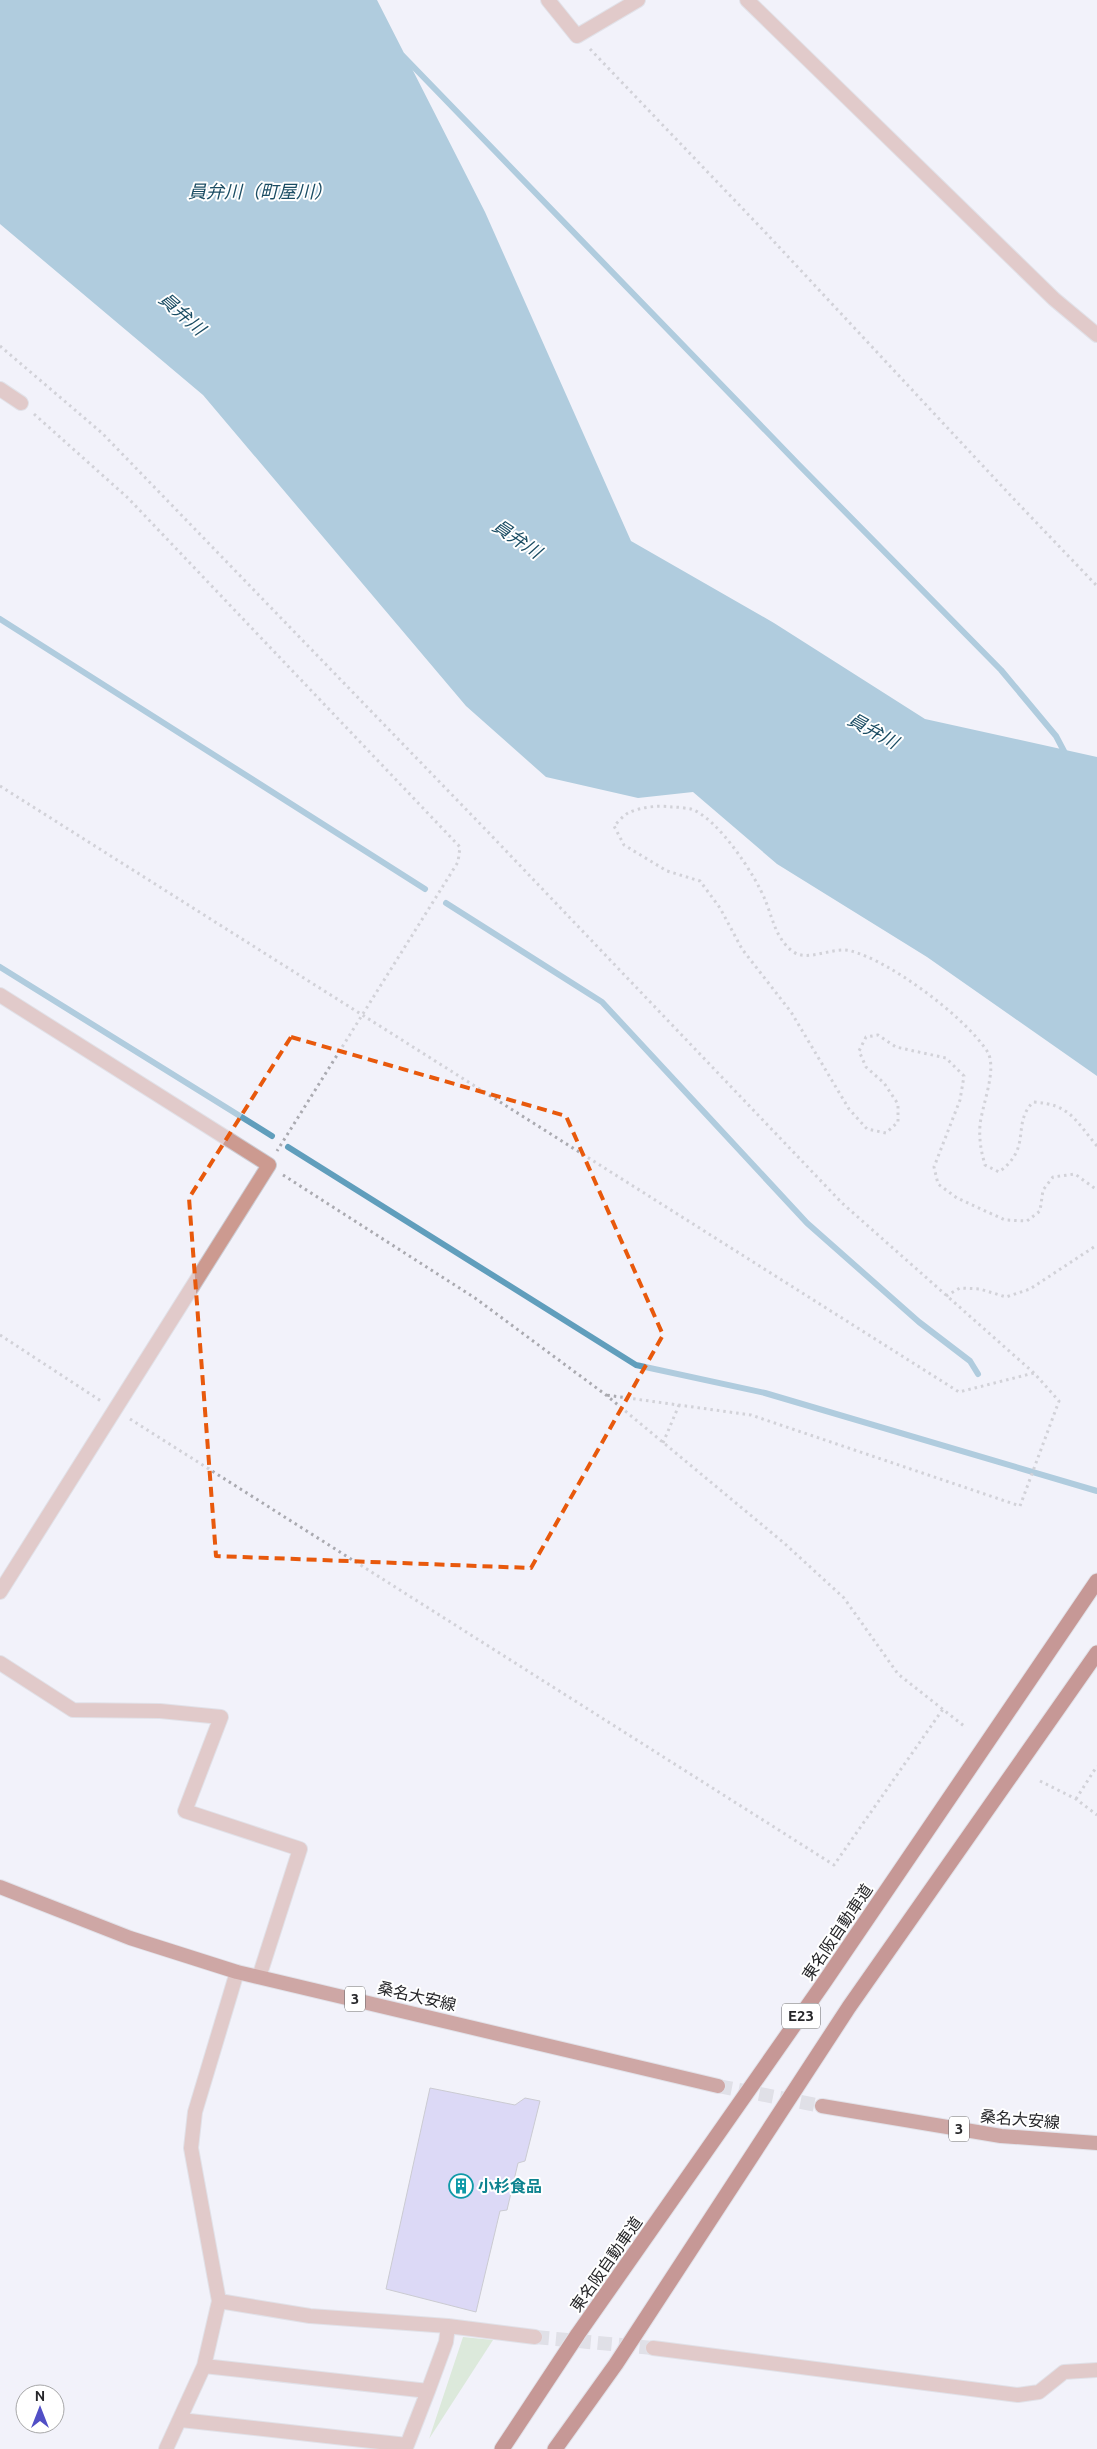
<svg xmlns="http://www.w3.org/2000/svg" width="1097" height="2449" font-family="Ubuntu,'Noto Sans JP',sans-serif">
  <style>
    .green { fill: #c2ddb7 }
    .water { fill: #609ebc }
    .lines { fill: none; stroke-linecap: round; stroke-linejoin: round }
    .stream { stroke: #609ebc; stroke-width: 6 }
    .building { fill: #c0baf1; stroke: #9b9ba2 }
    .minor-tunnel { stroke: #c9c9d0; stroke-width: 14; stroke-dasharray: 14 7; stroke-linecap: butt }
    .primary-tunnel { stroke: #c9c9d0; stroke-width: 14; stroke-dasharray: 14 7; stroke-linecap: butt }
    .minor-casing { stroke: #cdcdd4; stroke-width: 16 }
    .primary-casing { stroke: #cdcdd4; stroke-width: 16 }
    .motorway-casing { stroke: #cdcdd4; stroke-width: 17 }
    .path { stroke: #aaaab0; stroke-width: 3; stroke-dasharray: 2.5 4; stroke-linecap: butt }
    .minor { stroke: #cc9a90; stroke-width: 14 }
    .primary { stroke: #a24c3e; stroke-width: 14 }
    .motorway { stroke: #912c1d; stroke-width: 15 }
    .marked { fill: none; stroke: #e8590c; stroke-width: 4; stroke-dasharray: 10 6; stroke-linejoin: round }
    .labels { text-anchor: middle; stroke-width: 4; stroke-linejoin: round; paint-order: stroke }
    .shield { fill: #fff; stroke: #676769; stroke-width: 1 }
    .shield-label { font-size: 15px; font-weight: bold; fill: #262629 }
    .street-label { font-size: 16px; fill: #262629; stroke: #fff }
    .culture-label { font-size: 16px; font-weight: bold; fill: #0d838f; stroke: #fff; text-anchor: start }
    .water-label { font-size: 18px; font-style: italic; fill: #1a4c63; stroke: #fff }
  </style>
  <rect width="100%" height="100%" fill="#f2f2fa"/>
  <!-- green -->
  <path class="green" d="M 463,2337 L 493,2340 L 429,2439 Z"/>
  <!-- water -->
  <path class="water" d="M 0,0 L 377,0 L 485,212 L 631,541 L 774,623 L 925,719 L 1097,757 L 1097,1076 L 927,957 L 777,864 L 693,792 L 638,798 L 546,777 L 466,706 L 203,395 L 0,224 Z"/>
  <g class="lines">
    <!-- stream -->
    <path class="stream" d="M 403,56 L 799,465 L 1001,670 L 1056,736 L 1066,755
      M 0,619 L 425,889
      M 446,903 L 602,1002 L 807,1223 L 919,1322 L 970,1361 L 978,1374
      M 0,967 L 272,1136
      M 288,1147 L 636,1365 L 765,1393 L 1097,1491"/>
  </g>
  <!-- building -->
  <path class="building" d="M 430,2088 L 515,2105 L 525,2098 L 540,2101 L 525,2161 L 518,2163 L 507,2210 L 500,2211 L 476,2312 L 386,2289 Z"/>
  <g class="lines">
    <!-- minor-tunnel -->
    <path class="minor-tunnel" d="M 535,2337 L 653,2348"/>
    <!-- primary-tunnel -->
    <path class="primary-tunnel" d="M 718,2086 L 822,2106"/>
    <!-- minor casing -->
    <g class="minor-casing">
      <path id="minor" d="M 548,0 L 577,36 L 638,0
        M 747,0 L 1054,299 L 1097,335
        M 0,389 L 21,403
        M 0,995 L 269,1165 L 0,1592
        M 0,1663 L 73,1710 L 160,1711 L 221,1717 L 185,1811 L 300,1849 L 259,1977
        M 219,2301 L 310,2316 L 448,2326 L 535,2337
        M 653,2348 L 1018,2395 L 1039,2392 L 1064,2372 L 1097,2370
        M 204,2366 L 428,2391 L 446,2342 L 448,2326
        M 181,2420 L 407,2445 L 428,2391
        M 166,2449 L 204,2366 L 219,2301 L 191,2148 L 195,2112 L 237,1972"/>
    </g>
    <!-- primary casing -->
    <g class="primary-casing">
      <path id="primary" d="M 0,1887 L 130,1938 L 237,1972 L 718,2086
        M 822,2106 L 1001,2136 L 1097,2143"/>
    </g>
    <!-- motorway casing -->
    <g class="motorway-casing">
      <path id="motorway" d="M 502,2449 L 578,2334 L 823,1984 L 1097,1581
        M 555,2449 L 616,2364 L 849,2007 L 1097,1653"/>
    </g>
    <!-- path -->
    <path class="path" d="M 590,49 L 765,232 L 1011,496 L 1097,586
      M 0,346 L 102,433 L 488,832 L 842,1203 L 1034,1373 L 1059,1401 L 1020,1506 L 751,1415 L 606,1395
      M 34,414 L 128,498 L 460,847 L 458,862 L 277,1151
      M 0,786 L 959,1392 L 1034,1373
      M 1097,1146 C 1075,1120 1070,1104 1033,1102 C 1011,1125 1033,1147 999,1172 L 985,1165 C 981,1151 979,1140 980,1125 C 982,1105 998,1068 987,1051 C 964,1016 890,961 851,951 C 832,946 808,963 792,951 C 776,938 773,920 766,902 C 756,876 718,818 691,809 C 685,808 678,807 672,807 C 659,805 640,807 628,813 C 623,816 618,822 614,826 L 624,845 L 667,871 L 700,881 L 720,908 L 742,949 L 791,1012 L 849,1109 L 867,1129 L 886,1133 L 898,1122 L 898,1104 L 884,1083 L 866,1067 L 859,1051 L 866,1037 L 878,1035 L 896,1047 L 946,1058 L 964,1076 L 960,1100 L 934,1167 L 938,1184 L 957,1198 L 1005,1220 L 1027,1221 L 1040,1211 L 1043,1190 L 1053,1177 L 1075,1174 L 1097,1190
      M 283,1175 L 475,1298 L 606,1395 L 784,1543 L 844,1598 L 898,1674 L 964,1726
      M 946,1296 L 960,1288 L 980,1289 L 1006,1297 L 1030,1289 L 1097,1245
      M 0,1335 L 101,1401
      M 130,1419 L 834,1865 L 943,1709
      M 663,1443 L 679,1405
      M 1040,1781 L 1076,1799 L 1097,1815
      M 1076,1799 L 1097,1766"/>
    <!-- minor -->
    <use href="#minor" class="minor"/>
    <!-- primary -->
    <use href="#primary" class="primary"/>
    <!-- motorway -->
    <use href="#motorway" class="motorway"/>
  </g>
  <!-- marked area -->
  <path d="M0 0H1097V2449H0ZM 291,1037 L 566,1116 L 663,1335 L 531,1568 L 216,1556 L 189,1198 Z" fill="#f2f2fa" fill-opacity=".55" fill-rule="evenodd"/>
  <path class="marked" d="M 291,1037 L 566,1116 L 663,1335 L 531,1568 L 216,1556 L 189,1198 Z"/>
  <!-- icons -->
  <defs>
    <g id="building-ring" transform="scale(1.25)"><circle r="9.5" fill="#fff" stroke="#0f9aa8" stroke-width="1.5"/><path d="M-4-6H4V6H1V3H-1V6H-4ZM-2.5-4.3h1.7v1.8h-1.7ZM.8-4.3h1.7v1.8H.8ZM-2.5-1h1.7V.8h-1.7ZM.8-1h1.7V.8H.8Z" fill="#0f9aa8"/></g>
  </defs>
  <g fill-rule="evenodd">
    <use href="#building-ring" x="461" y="2186"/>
  </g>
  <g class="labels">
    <!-- shield labels -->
    <g class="shield">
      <rect x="345" y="1986.5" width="20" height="25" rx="4"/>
      <rect x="782" y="2003.5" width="38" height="25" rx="4"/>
      <rect x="949" y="2116.5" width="20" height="25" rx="4"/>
    </g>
    <g class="shield-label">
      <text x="355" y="2004">3</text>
      <text x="801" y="2021">E23</text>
      <text x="959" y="2134">3</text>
    </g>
    <!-- street labels -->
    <g class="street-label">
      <text transform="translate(837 1932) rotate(-56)" y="6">東名阪自動車道</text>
      <text transform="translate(417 1996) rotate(13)" y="6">桑名大安線</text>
      <text transform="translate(1020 2119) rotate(5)" y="6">桑名大安線</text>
      <text transform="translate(606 2264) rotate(-55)" y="6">東名阪自動車道</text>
    </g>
    <!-- culture labels -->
    <g class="culture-label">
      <text x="478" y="2192">小杉食品</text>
    </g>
    <!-- water labels -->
    <g class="water-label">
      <text x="260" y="198">員弁川（町屋川）</text>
      <text transform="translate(182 314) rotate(41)" y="6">員弁川</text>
      <text transform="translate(517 539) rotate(34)" y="6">員弁川</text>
      <text transform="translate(873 731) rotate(29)" y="6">員弁川</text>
    </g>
  </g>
  <!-- north arrow -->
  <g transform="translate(40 2409)"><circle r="24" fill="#ffffff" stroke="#a8a8a9"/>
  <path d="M0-4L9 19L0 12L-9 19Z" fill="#514fc6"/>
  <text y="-8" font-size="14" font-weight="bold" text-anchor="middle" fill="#262629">N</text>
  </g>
</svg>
